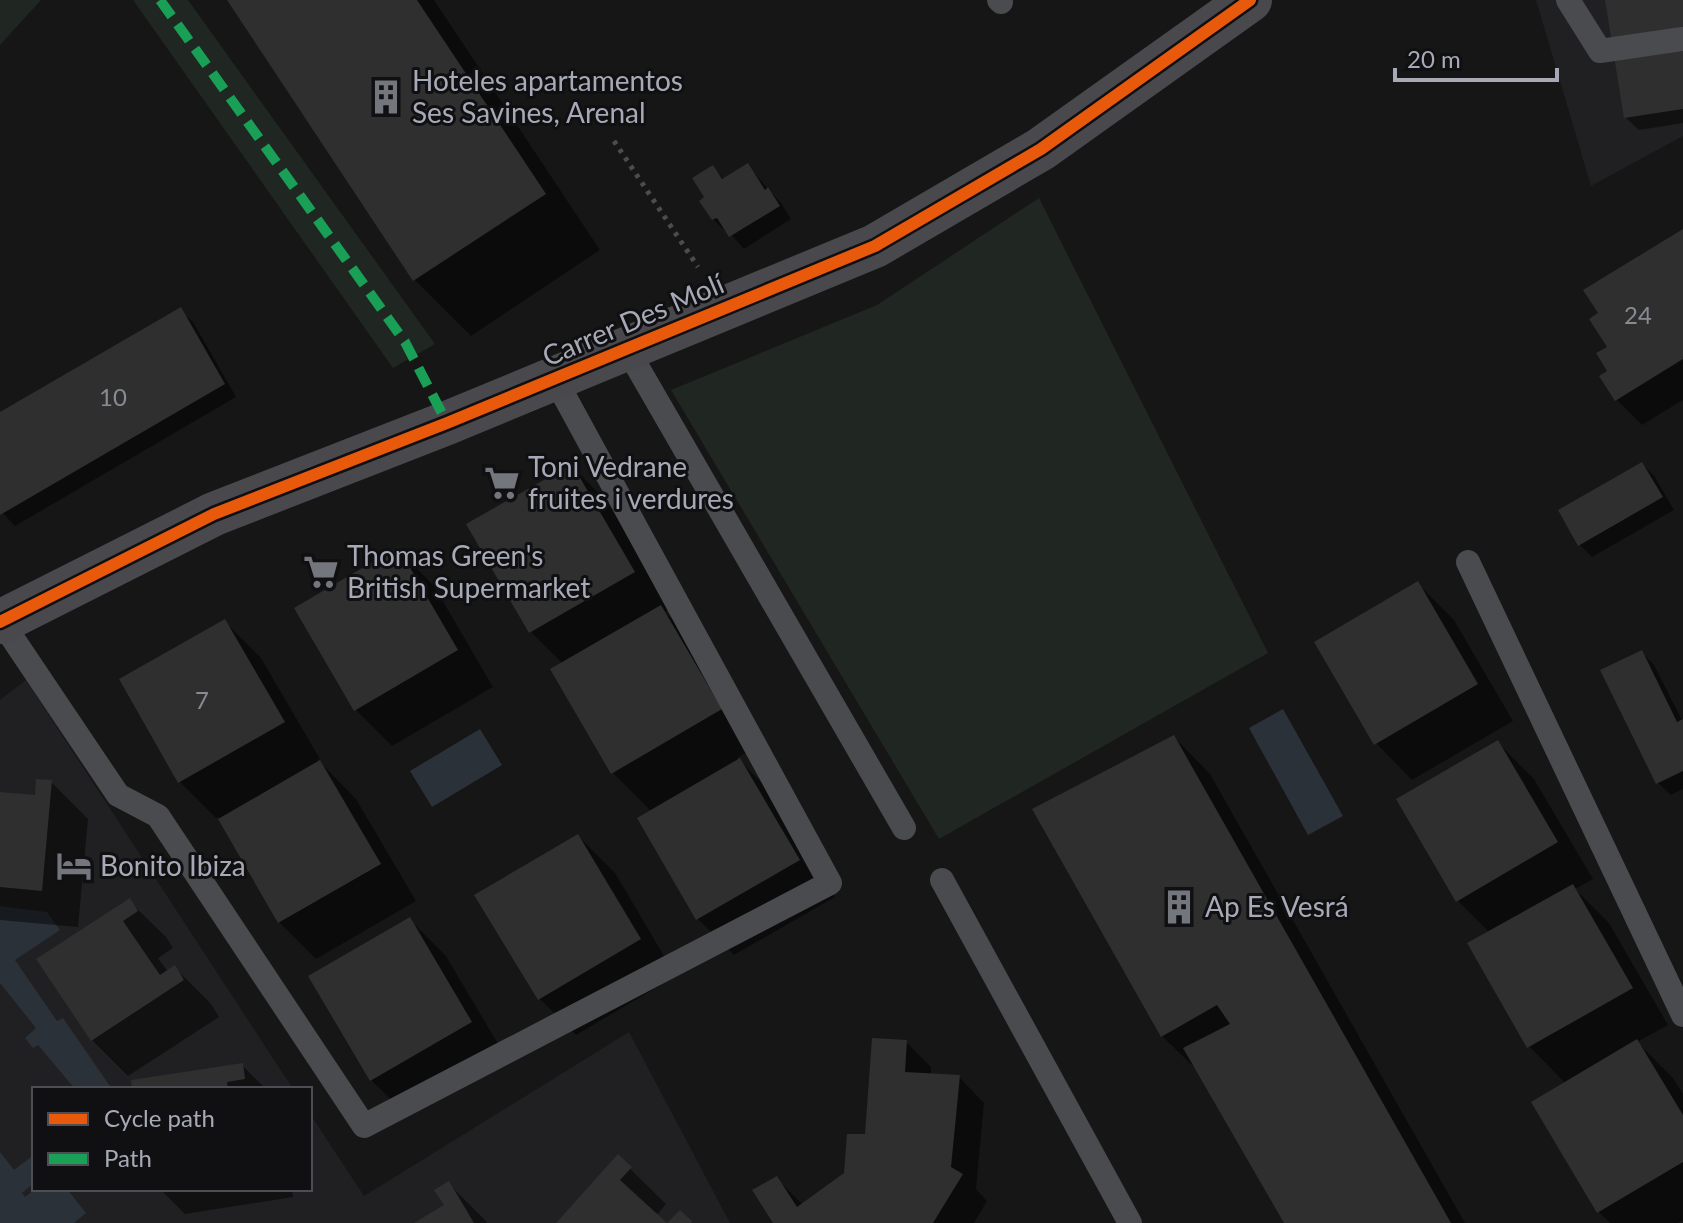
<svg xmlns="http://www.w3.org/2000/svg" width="1683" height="1223" font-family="Lato,sans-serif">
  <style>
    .built { fill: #202022 }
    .green { fill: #202621 }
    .water { fill: #2b3139 }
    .shadow { fill: #0007 }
    .building { fill: #2f2f30 }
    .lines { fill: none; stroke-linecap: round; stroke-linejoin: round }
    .path { stroke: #4c4c50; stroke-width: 5; stroke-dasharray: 4 6; stroke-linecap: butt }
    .lane { stroke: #4a4b4f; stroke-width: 24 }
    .secondary { stroke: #49494d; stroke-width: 44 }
    .quiet { stroke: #1a9f57; stroke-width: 10; stroke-dasharray: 20 10; stroke-linecap: butt }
    .cycleway-casing { stroke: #101012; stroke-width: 17 }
    .cycleway { stroke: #e8590c; stroke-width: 12 }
    .labels { text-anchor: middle; stroke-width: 6; stroke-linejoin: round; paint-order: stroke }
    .number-label { font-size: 24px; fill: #898b94 }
    .poi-label { font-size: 28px; fill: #a7aab6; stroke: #101012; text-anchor: start }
    .street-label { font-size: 28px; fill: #a7aab6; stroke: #101012 }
  </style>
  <rect width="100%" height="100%" fill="#161616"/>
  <!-- built -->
  <path class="built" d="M 1536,0 L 1683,0 L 1683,136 L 1591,186 Z
    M 26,680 L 293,1089 L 34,1089 L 34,1189 L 310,1189 L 310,1114 L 364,1196 L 629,1032 L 730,1223 L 0,1223 L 0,700 Z"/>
  <!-- green -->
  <path class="green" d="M 0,0 L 41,0 L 0,45 Z
    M 133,0 L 188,0 L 435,344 L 393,368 Z
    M 1039,198 L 1268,653 L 939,839 L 671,390 L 877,305 Z"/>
  <!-- water -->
  <path class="water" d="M 1283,709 L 1343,816 L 1308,835 L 1249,728 Z
    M 480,729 L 502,765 L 432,807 L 410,771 Z
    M 0,906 L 47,912 L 60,930 L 15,960 L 57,1021 L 63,1018 L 112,1089 L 75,1089 L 38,1045 L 33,1048 L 25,1038 L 36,1028 L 0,983 Z
    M 0,1152 L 14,1170 L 31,1157 L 34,1160 L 34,1183 L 22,1193 L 25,1197 L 35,1189 L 67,1189 L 86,1213 L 74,1223 L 0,1223 Z"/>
  <!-- shadow -->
  <path class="shadow" d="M 229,0 L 434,0 L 600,250 L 471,336 L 415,280 Z
    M 1607,0 L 1683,0 L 1683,123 L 1639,130 L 1626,118 Z
    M 748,166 L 781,203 L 791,219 L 744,249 L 728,231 L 726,232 L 713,219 L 707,198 L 713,168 L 725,180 Z
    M 1683,231 L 1683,400 L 1642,425 L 1617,400 L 1610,371 L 1610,347 Z
    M 180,310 L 193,322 L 236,397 L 15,526 L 0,510 L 0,415 Z
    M 1642,464 L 1655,477 L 1674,510 L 1592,557 L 1580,545 Z
    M 572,466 L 608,503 L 670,609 L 665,612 L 697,644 L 757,746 L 737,758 L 776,797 L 835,897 L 734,955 L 698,919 L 652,812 L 613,773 L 563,664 L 531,632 Z
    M 398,549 L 434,586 L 493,687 L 392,746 L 355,709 Z
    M 1417,583 L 1454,620 L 1513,721 L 1412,780 L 1376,743 Z
    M 225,622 L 261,658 L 320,759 L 318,760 L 356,799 L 416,901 L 316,959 L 279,922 L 219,817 L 216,818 L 180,782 Z
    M 1641,652 L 1654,665 L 1683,722 L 1683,789 L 1671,795 L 1658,783 Z
    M 1174,737 L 1210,774 L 1465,1223 L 1287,1223 L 1199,1072 L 1162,1036 Z
    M 1498,743 L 1534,779 L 1593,879 L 1575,889 L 1609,923 L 1668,1025 L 1637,1042 L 1673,1078 L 1683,1094 L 1683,1220 L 1678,1223 L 1610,1223 L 1599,1212 L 1566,1084 L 1529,1046 L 1490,933 L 1458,901 Z
    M 51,782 L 88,819 L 78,927 L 0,920 L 0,794 L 36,798 Z
    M 578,836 L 615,873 L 676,976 L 576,1035 L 540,999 Z
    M 129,901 L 166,937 L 173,948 L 158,958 L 168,972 L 175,968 L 211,1004 L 219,1017 L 128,1076 L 92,1040 L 39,960 Z
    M 410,920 L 446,956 L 507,1059 L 408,1116 L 371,1080 Z
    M 906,1042 L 931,1067 L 931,1076 L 959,1077 L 984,1103 L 976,1189 L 987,1201 L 974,1223 L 775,1223 L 777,1179 L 803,1205 L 846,1174 L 867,1136 Z
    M 242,1065 L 266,1089 L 134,1089 Z
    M 618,1157 L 666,1204 L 656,1216 L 664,1223 L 559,1223 Z
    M 448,1183 L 485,1220 L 487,1223 L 418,1223 L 447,1206 Z
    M 160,1189 L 292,1189 L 293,1197 L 185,1214 Z"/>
  <!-- building -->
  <path class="building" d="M 227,0 L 417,0 L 546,194 L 413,281 Z
    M 1605,0 L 1683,0 L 1683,109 L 1624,118 Z
    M 748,163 L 765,190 L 768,187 L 780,206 L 729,237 L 717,218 L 712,220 L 699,201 L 704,197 L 692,178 L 713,165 L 722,179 Z
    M 1683,229 L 1683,359 L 1615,401 L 1599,376 L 1607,371 L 1596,353 L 1607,347 L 1589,319 L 1598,313 L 1583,290 Z
    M 181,307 L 225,384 L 0,515 L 0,412 Z
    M 1642,462 L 1663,497 L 1578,546 L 1558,510 Z
    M 572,464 L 635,572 L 529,633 L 466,524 Z
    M 398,547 L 458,650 L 354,711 L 294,608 Z
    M 1418,581 L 1478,684 L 1374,745 L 1314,642 Z
    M 661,605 L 722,709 L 611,774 L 550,669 Z
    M 225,619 L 285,722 L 178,783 L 119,679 Z
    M 1642,650 L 1677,722 L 1683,719 L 1683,771 L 1656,784 L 1600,670 Z
    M 1174,735 L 1451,1223 L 1284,1223 L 1183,1048 L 1230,1024 L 1217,1005 L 1161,1037 L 1032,809 Z
    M 1498,740 L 1558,842 L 1456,902 L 1396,799 Z
    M 740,758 L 800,860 L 696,920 L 637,818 Z
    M 320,760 L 381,864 L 278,923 L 218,819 Z
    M 36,779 L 52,780 L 42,891 L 0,887 L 0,792 L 35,795 Z
    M 578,834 L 641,939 L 538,1000 L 474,895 Z
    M 1573,884 L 1633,988 L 1527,1048 L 1467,943 Z
    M 130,898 L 138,911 L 123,921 L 160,975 L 175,965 L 184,980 L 91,1041 L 36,959 Z
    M 410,917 L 472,1022 L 370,1081 L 308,976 Z
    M 872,1038 L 907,1040 L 905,1072 L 960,1075 L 951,1167 L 963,1174 L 933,1223 L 773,1223 L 752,1190 L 777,1176 L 797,1207 L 844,1173 L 847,1134 L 865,1134 Z
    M 1637,1039 L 1683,1115 L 1683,1162 L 1597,1213 L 1531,1102 Z
    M 243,1063 L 245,1079 L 227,1082 L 228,1089 L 132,1089 L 131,1080 Z
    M 618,1154 L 632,1167 L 620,1180 L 667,1223 L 680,1210 L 692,1221 L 691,1223 L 556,1223 Z
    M 449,1181 L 474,1223 L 414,1223 L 444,1205 L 434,1190 Z"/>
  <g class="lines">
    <!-- path -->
    <path class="path" d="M 614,141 L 698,267"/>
    <!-- lane -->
    <path class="lane" d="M 999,0 L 1001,2
      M 1568,0 L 1600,51 L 1683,39
      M 627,349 L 904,828
      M 1468,562 L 1683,1015
      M 1,621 L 118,795 L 158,816 L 364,1126 L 830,883 L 555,379
      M 942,880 L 1130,1223"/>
    <!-- secondary -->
    <path class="secondary" d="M 0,622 L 214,514 L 447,423 L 875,246 L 1041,149 L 1250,0"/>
    <!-- quiet -->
    <path class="quiet" d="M 160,0 L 405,342 L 447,423"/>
    <!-- cycleway casing -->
    <g class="cycleway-casing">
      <path id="cycleway" d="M 0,622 L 214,514 L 447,423 L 875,246 L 1041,149 L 1250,0"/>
    </g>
    <!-- cycleway -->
    <use href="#cycleway" class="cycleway"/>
  </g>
  <!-- icons -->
  <defs>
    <g id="building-bare" transform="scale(2.76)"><path d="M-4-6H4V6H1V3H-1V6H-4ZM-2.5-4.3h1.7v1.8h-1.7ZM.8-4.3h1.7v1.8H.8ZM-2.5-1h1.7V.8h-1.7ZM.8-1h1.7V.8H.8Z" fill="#74767e" stroke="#101012" stroke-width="2.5" paint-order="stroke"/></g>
    <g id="supermarket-bare" transform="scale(2.76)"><path d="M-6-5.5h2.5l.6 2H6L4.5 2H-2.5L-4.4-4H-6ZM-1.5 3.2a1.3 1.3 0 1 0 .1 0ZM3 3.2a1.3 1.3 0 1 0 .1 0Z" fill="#74767e" stroke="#101012" stroke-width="2.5" paint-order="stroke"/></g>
    <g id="hotel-bare" transform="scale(2.76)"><path d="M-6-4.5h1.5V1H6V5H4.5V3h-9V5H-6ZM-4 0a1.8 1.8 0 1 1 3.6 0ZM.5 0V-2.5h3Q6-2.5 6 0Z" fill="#74767e" stroke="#101012" stroke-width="2.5" paint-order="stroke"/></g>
  </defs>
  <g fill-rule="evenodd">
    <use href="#building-bare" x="386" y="97"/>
    <use href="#supermarket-bare" x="502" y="483"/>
    <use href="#supermarket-bare" x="321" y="572"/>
    <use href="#hotel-bare" x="74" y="866"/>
    <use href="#building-bare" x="1179" y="907"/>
  </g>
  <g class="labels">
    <!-- number labels -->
    <g class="number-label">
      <text x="1638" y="324">24</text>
      <text x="113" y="406">10</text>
      <text x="202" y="709">7</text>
    </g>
    <!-- poi labels -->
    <g class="poi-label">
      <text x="412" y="91">Hoteles apartamentos<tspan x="412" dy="32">Ses Savines, Arenal</tspan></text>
      <text x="528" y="477">Toni Vedrane<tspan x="528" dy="32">fruites i verdures</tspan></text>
      <text x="347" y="566">Thomas Green's<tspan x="347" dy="32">British Supermarket</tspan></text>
      <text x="100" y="876">Bonito Ibiza</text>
      <text x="1205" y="917">Ap Es Vesrá</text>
    </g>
    <!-- street labels -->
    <g class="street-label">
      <text transform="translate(633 320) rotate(-23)" y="10">Carrer Des Molí</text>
    </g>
  </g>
  <!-- legend -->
  <rect x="32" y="1087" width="280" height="104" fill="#101012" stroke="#4c4e54" stroke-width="2"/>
  <rect x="48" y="1113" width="40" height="12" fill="#e8590c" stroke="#4c4e54" stroke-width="2"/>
  <text x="104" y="1127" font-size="24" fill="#a7aab6">Cycle path</text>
  <rect x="48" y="1153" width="40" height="12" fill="#1a9f57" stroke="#4c4e54" stroke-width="2"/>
  <text x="104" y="1167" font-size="24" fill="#a7aab6">Path</text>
  <!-- scale -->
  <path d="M1395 68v12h162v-12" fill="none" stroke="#a7aab6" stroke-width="4"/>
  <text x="1407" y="68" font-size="24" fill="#a7aab6" stroke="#101012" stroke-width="6" paint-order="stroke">20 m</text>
</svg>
